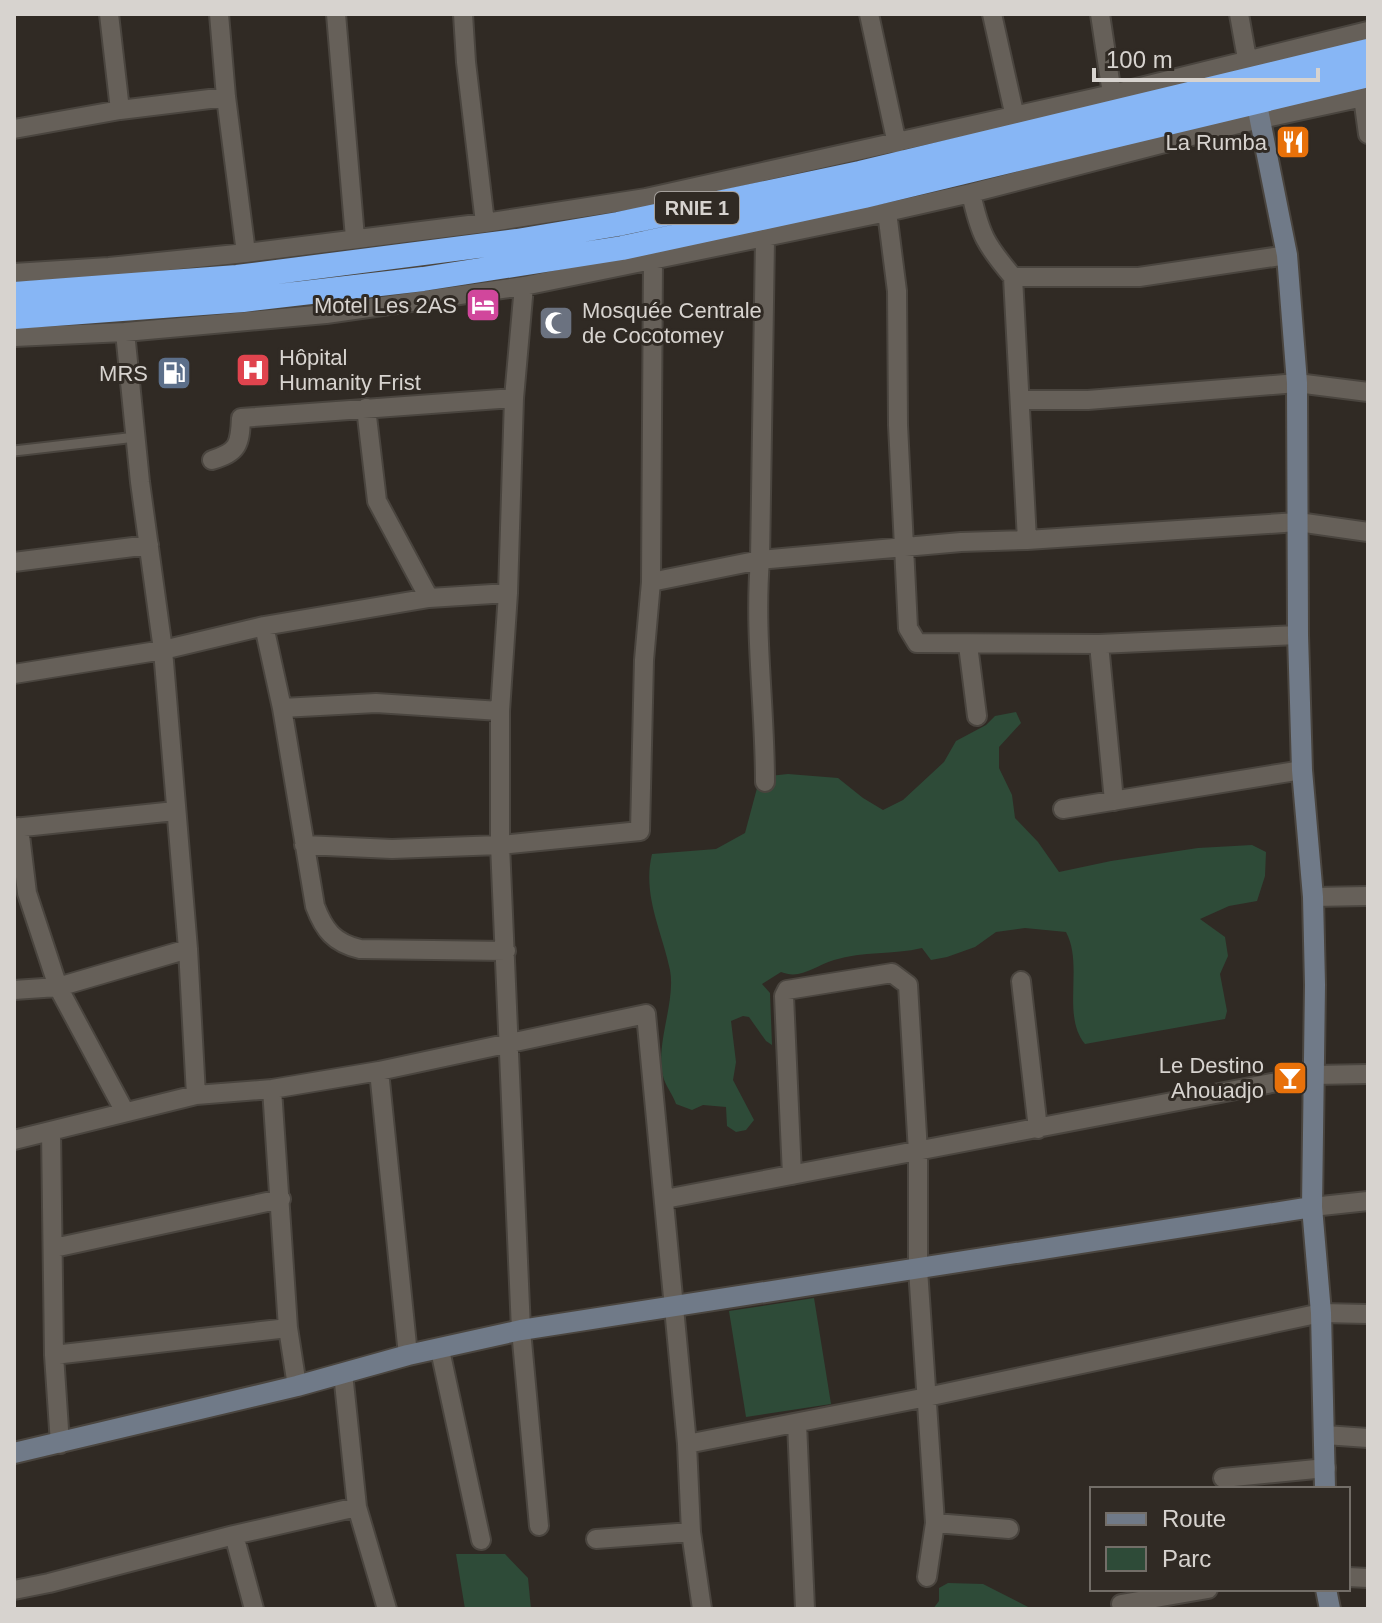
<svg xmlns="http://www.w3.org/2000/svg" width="1382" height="1623" font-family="Arial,sans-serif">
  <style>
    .green { fill: #2e4b38 }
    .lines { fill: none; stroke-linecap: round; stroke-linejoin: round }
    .lane-casing { stroke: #4a453f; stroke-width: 13 }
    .street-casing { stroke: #4a453f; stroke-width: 22 }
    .secondary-casing { stroke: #4a453f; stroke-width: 24 }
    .highway-casing { stroke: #4a453f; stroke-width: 28 }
    .lane { stroke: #666059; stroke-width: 9 }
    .street { stroke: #666059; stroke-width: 18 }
    .secondary { stroke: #707a88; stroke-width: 20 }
    .highway { stroke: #87b6f5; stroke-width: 24 }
    .labels { text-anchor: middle; stroke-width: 6; stroke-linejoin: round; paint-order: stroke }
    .shield { fill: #302a24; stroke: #a5a09c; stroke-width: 2 }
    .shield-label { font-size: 20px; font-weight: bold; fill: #d7d3cf }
    .poi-label { font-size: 22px; fill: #d7d3cf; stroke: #302a24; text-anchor: end }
  </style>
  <rect width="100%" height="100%" fill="#302a24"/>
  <!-- green -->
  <path class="green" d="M 1016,712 L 1021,723 L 999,747 L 999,768 L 1012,795 L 1015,818 L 1038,842 L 1059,872 L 1111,861 L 1198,848 L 1252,845 L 1266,852 L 1265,876 L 1257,901 L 1229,906 L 1200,919 L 1225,937 L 1228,956 L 1220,974 L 1227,1011 L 1225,1019 L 1085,1044 C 1061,1015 1084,965 1066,932 L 1025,928 L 996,932 L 975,947 L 947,957 L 931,960 L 922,948 C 893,955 863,951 834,960 C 814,966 801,980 781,972 L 762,984 L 770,993 L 772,1045 L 766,1041 L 749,1017 L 743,1016 L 731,1021 L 736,1062 L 733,1080 L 754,1120 L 746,1130 L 736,1132 L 727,1126 L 726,1107 L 703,1105 L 692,1110 L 676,1104 C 673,1095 665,1085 663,1076 C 655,1044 676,1002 670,970 C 662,931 642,895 652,854 L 716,849 L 745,833 L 760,777 L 788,774 L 838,778 L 863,798 L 883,810 L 903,800 L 944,762 L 956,741 L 986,725 L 995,716 Z
    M 814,1298 L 831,1404 L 746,1417 L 729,1311 Z
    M 456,1554 L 505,1554 L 528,1578 L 531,1609 L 465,1609 Z
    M 948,1583 L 983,1584 L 1032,1609 L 933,1609 L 939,1601 L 939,1588 Z"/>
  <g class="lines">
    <!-- lane casing -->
    <g class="lane-casing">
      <path id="lane" d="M 14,451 L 136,437"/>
    </g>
    <!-- street casing -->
    <g class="street-casing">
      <path id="street" d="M 109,14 L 120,110
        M 219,14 L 226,97 L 246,253
        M 336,14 L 355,238
        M 463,14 L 466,62 L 485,223
        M 869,14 L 897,144
        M 992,14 L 1015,117
        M 1100,14 L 1112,94
        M 1239,14 L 1249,70
        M 1363,97 L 1368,134
        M 14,129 L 120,110 L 226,97
        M 971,193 C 980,235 986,245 1013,277 L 1027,540
        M 887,212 L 897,291 L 898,425 L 908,628 L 917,643 L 1099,644 L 1298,635
        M 14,273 L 109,267 L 246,253 L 485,223 L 646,198 L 1112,94 L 1368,31
        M 1013,277 L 1139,277 L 1287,255
        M 524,286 L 514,398 L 508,593 L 500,711 L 500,845 L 521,1330 L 539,1526
        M 125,332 L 140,482 L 163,650 L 188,949 L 196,1095
        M 14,337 L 125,332 L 326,314 L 524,286 L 887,212 L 971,193 L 1238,124 L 1368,96
        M 1020,400 L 1088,400 L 1297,383 L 1368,392
        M 366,408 L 377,501 L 429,598
        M 212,460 C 238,452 240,445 241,418 L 514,398
        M 14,562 L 149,545
        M 651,582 L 760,560 L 961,542 L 1027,540 L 1298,522 L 1368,532
        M 264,626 L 282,708 L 315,906 C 324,930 334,943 360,949 L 506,951
        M 1099,644 L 1114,801
        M 968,645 L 977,716
        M 14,674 L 163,650 L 264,626 L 429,598 L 508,593
        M 282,708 L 376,703 L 500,711
        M 765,782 C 765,707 754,634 760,560 L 765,239
        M 1063,809 L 1302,770
        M 19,827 L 27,893 L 58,987 L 125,1112
        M 14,828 L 175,811
        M 304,845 L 392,849 L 500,845 L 640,831 L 644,660 L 651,582 L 653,261
        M 1313,897 L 1368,896
        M 1021,981 L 1038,1129
        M 14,990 L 58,987 L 188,949
        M 379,1071 L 408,1355
        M 272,1089 L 288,1328 L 297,1386
        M 51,1131 L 54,1355 L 60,1444
        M 14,1140 L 196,1095 L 272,1089 L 379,1071 L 646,1014 L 687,1444 L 691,1532 L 702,1609
        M 792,1175 L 784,996 L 787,990 L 892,973 L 908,985 L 918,1152 L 918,1269 L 935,1523 L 927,1577
        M 665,1199 L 1314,1075 L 1368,1074
        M 1312,1207 L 1368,1201
        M 54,1248 L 281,1199
        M 440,1350 L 481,1540
        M 54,1355 L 288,1328
        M 343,1373 L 357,1507 L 387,1609
        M 797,1423 L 805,1609
        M 1325,1435 L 1368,1438
        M 687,1444 L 927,1397 L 1321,1313 L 1368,1314
        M 1223,1478 L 1326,1468
        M 935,1523 L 1009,1529
        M 234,1535 L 254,1609
        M 596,1539 L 691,1532
        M 1348,1577 L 1368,1578
        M 14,1590 L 49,1583 L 234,1535 L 357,1507
        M 1121,1604 L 1208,1589"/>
    </g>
    <!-- secondary casing -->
    <g class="secondary-casing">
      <path id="secondary" d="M 1254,90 L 1287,255 L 1297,383 L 1298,635 L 1302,770 L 1313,897 L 1315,985 L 1312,1207 L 1321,1313 L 1325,1489
        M 14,1453 L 297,1386 L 408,1355 L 521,1330 L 1312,1207
        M 1326,1589 L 1330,1609"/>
    </g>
    <!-- highway casing -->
    <g class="highway-casing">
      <path id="highway" d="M 14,294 L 237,277 L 517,241 L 618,224 L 860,173 L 1368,51
        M 14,317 L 243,300 L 423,279 L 622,248 L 864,196 L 1368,75"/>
    </g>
    <!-- lane -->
    <use href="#lane" class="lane"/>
    <!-- street -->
    <use href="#street" class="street"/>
    <!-- secondary -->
    <use href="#secondary" class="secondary"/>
    <!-- highway -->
    <use href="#highway" class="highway"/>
  </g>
  <!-- icons -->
  <defs>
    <g id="restaurant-square" transform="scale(1.8)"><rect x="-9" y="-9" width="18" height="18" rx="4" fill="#e8710a" stroke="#302a24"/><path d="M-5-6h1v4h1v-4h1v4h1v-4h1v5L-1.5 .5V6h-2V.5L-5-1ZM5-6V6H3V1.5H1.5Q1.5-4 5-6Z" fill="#fff"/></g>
    <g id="hotel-square" transform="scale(1.8)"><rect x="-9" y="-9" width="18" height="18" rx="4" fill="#d1479c" stroke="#302a24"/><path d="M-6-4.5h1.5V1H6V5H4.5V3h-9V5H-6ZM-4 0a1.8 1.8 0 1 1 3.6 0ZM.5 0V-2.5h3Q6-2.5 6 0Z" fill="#fff"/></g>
    <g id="mosque-square" transform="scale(1.8)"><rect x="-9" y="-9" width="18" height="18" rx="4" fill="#6b7280" stroke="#302a24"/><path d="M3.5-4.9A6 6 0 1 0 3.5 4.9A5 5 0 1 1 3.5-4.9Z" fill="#fff"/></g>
    <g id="hospital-square" transform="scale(1.8)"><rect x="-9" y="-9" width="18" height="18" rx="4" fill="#e0444e" stroke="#302a24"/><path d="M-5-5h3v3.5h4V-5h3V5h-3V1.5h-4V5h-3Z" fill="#fff"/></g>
    <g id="fuel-square" transform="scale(1.8)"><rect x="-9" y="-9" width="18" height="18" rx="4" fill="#5c6f8a" stroke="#302a24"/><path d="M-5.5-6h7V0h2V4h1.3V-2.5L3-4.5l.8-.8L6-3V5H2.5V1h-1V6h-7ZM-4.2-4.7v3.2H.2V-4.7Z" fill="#fff"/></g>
    <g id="bar-square" transform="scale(1.8)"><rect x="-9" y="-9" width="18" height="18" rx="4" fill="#e8710a" stroke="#302a24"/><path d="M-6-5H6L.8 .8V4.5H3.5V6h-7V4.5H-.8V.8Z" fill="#fff"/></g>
  </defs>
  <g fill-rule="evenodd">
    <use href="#restaurant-square" x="1293" y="142"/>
    <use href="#hotel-square" x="483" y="305"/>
    <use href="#mosque-square" x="556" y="323"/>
    <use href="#hospital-square" x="253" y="370"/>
    <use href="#fuel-square" x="174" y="373"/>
    <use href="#bar-square" x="1290" y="1078"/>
  </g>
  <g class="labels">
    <!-- shield labels -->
    <rect class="shield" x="655" y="192" width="84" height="32" rx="6"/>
    <g class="shield-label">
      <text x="697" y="215">RNIE 1</text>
    </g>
    <!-- poi labels -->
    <g class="poi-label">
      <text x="1267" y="150">La Rumba</text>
      <text x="457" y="313">Motel Les 2AS</text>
      <text x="582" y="318" text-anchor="start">Mosquée Centrale<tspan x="582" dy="25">de Cocotomey</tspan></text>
      <text x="279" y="365" text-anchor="start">Hôpital<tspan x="279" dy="25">Humanity Frist</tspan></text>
      <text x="148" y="381">MRS</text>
      <text x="1264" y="1073">Le Destino<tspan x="1264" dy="25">Ahouadjo</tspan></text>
    </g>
  </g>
  <!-- border -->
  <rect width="1382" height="1623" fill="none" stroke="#d7d3cf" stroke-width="32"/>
  <!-- legend -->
  <rect x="1090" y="1487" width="260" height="104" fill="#302a24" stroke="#736e68" stroke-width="2"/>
  <rect x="1106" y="1513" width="40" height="12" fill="#707a88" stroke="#736e68" stroke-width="2"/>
  <text x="1162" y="1527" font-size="24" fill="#d7d3cf">Route</text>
  <rect x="1106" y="1547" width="40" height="24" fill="#2e4b38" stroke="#736e68" stroke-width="2"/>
  <text x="1162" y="1567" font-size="24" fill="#d7d3cf">Parc</text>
  <!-- scale -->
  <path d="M1094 68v12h224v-12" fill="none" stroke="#d7d3cf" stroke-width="4"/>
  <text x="1106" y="68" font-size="24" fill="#d7d3cf" stroke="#302a24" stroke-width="6" paint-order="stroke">100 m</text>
</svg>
